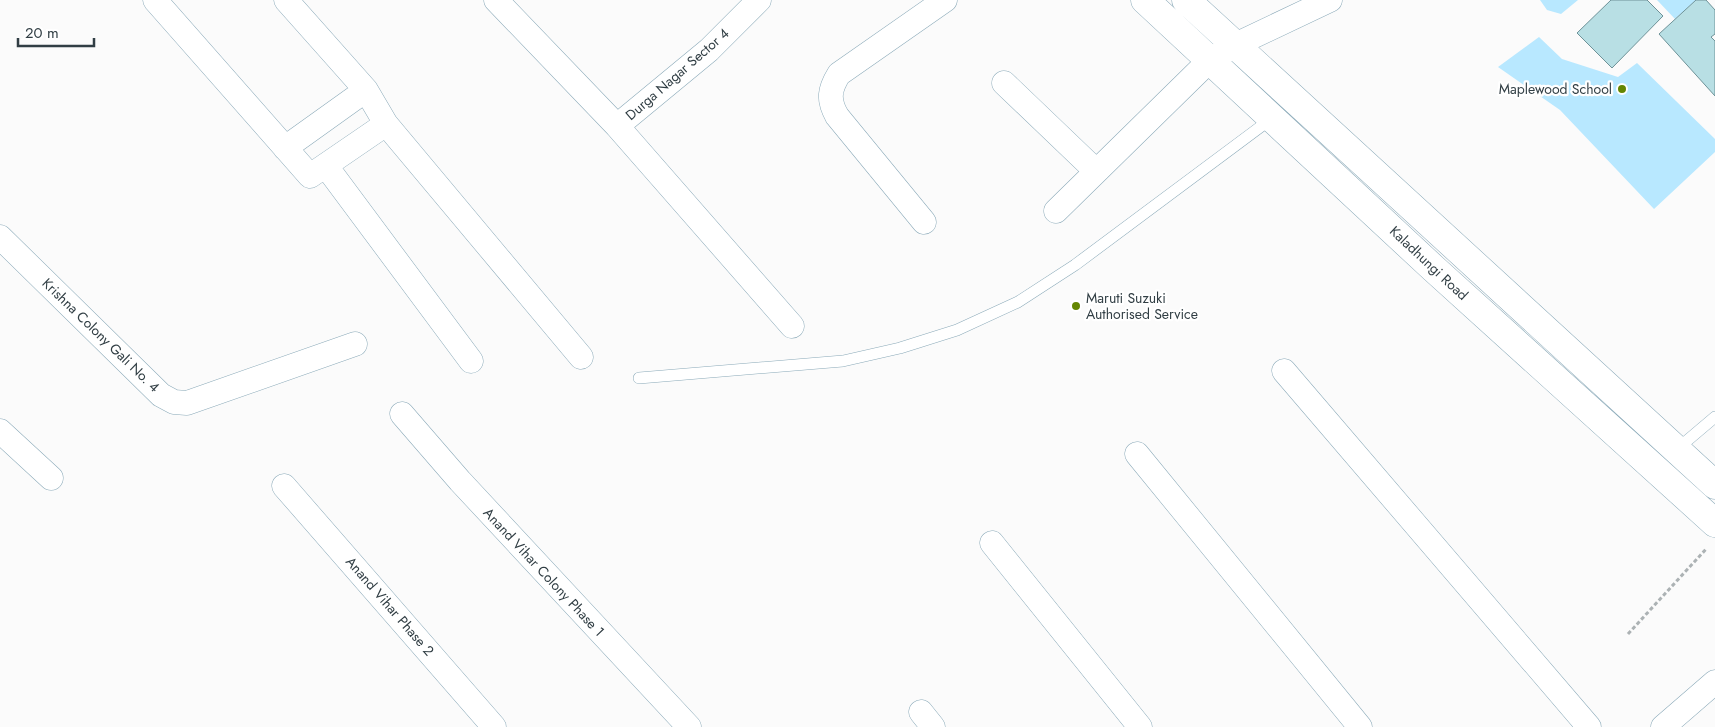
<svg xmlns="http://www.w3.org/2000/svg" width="1715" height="727" font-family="Jost,sans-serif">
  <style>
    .green { fill: #b8e8ff }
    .building { fill: #b8dfe4; stroke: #6e9298 }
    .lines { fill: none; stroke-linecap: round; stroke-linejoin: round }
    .service-casing { stroke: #8baab9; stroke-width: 12 }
    .minor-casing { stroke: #8baab9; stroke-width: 25 }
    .primary-casing { stroke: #8baab9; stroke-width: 29 }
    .path { stroke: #acb2b4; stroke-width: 3; stroke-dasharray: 4 2.5; stroke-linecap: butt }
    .service { stroke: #fff; stroke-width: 11 }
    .minor { stroke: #fff; stroke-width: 24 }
    .primary { stroke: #fff; stroke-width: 28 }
    .poi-dot { fill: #648602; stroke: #fff; stroke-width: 2 }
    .labels { text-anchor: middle; stroke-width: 4.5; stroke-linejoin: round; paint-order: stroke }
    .street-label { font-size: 14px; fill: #313e44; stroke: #fff }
    .poi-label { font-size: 14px; fill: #313e44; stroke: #fff; text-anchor: end }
  </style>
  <rect width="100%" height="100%" fill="#fbfbfb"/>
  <!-- green -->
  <path class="green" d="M 1540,0 L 1578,0 L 1561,14 L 1547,10 Z
    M 1657,0 L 1696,0 L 1675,19 Z
    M 1539,37 L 1562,59 L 1618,77 L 1637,63 L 1715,139 L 1715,152 L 1654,209 L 1560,110 L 1498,67 Z"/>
  <!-- building -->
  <path class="building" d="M 1611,0 L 1647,0 L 1663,16 L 1612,68 L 1577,33 Z
    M 1696,0 L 1706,0 L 1715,10 L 1715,34 L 1711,37 L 1715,41 L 1715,96 L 1659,34 Z"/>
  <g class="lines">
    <!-- service casing -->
    <g class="service-casing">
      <path id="service" d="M 639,378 L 843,361 L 900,348 L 957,330 L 1018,302 L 1075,265 L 1271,119
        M 1676,450 L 1715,417"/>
    </g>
    <!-- minor casing -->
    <g class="minor-casing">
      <path id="minor" d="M 155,0 L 310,176 L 386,124
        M 286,0 L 366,90 L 386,124 L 581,357
        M 496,0 L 617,126 L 792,326
        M 1004,83 L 1096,171
        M 617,126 L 709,50 L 759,0
        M 285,148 L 366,90
        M 326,166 L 471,361
        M 1056,211 L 1209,61 L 1233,46 L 1330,0
        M 924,222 L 837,116 C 828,100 829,90 839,74 L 945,0
        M 0,237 L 161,395 L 174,402 L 187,403 L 355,344
        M 1284,371 L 1589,727
        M 402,414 L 460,481 L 689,727
        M 0,431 L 51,478
        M 1137,454 L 1360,727
        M 284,486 L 494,727
        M 992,543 L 1140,727
        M 921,712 L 933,727
        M 1663,727 L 1715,682"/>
    </g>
    <!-- primary casing -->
    <g class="primary-casing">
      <path id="primary" d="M 1145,0 L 1433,268 L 1715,523
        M 1186,0 L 1715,485"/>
    </g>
    <!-- path -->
    <path class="path" d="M 1628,634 L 1707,548"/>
    <!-- service -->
    <use href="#service" class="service"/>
    <!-- minor -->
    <use href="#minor" class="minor"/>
    <!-- primary -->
    <use href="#primary" class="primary"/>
  </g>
  <!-- markers -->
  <g class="poi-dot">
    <circle cx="1622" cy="89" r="5"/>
    <circle cx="1076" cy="306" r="5"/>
  </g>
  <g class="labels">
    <!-- street labels -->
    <g class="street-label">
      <text transform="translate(677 74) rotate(-41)" y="5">Durga Nagar Sector 4</text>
      <text transform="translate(1429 263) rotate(43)" y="5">Kaladhungi Road</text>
      <text transform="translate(101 335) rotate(44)" y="5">Krishna Colony Gali No. 4</text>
      <text transform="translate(544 572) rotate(47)" y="5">Anand Vihar Colony Phase 1</text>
      <text transform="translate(390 606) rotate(49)" y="5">Anand Vihar Phase 2</text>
    </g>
    <!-- poi labels -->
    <g class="poi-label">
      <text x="1612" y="94">Maplewood School</text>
      <text x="1086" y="303" text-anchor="start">Maruti Suzuki<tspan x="1086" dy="16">Authorised Service</tspan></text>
    </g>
  </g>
  <!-- scale -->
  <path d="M18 38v8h76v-8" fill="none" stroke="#313e44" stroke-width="2.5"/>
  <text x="25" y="38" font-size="15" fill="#313e44" stroke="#ffffff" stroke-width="4" paint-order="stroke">20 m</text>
</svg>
